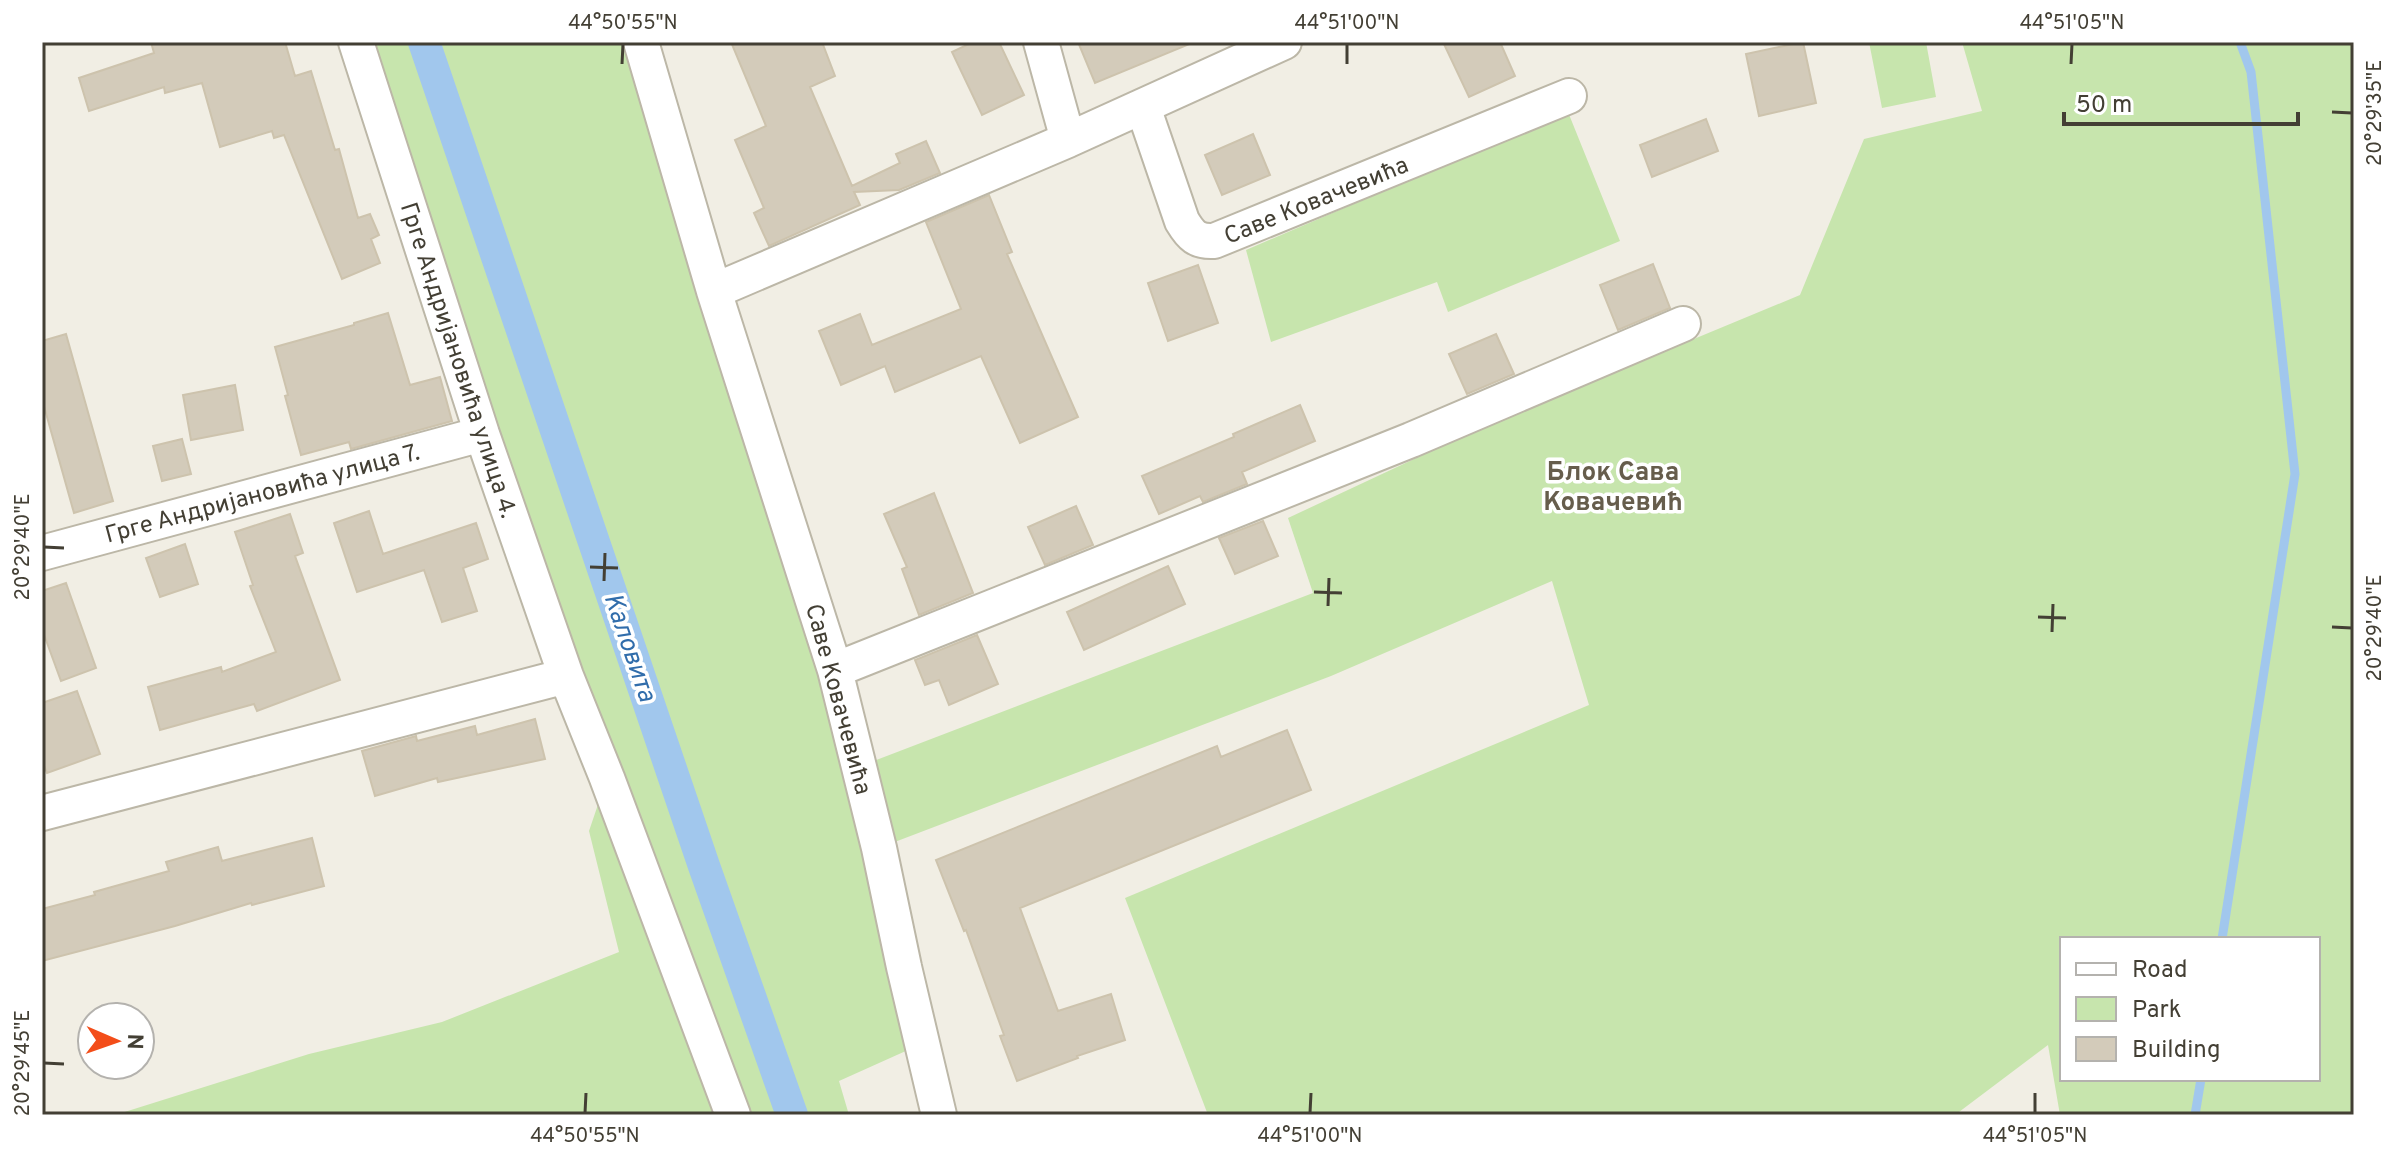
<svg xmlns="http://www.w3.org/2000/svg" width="2396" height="1157" font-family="Overpass,sans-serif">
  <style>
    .green { fill: #c7e5ad; fill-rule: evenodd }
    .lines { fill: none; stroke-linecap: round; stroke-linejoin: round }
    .stream { stroke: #a1c7ed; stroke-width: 9 }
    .canal { stroke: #a1c7ed; stroke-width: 32 }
    .building { fill: #d3cbba; stroke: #cdc3ad; stroke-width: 2 }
    .minor-casing { stroke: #bcb7a7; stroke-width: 38 }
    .minor { stroke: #fff; stroke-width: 34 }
    .ticks { fill: none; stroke: #433f34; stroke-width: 3 }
    .labels { text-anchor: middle; stroke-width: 7; stroke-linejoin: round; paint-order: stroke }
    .street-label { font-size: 24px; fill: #433f34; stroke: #fff }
    .neighbourhood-label { font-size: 26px; font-weight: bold; fill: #665d4c; stroke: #fff }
    .water-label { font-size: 26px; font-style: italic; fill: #316dab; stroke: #fff }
    .neatline { fill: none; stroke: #433f34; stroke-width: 3 }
    .ticks-label { font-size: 20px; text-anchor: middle; fill: #433f34 }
  </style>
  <rect width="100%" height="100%" fill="#f1eee4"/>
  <!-- green -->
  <path class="green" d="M 356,42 L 641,42 L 844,748 L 908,1050 L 839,1081 L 849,1115 L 115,1115 L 309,1054 L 442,1022 L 619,952 L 589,831 L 607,778 Z
    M 1869,42 L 1926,42 L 1936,97 L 1882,108 Z
    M 1962,42 L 2354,42 L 2354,1115 L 2060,1115 L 2048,1045 L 1955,1115 L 1208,1115 L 1125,898 L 1589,705 L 1552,581 L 1331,676 L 879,848 L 858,767 L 1313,593 L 1288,518 L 1489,424 L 1800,295 L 1864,139 L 1982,111 ZM 2062,939 L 2318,939 L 2318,1079 L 2062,1079 Z
    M 1568,112 L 1620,241 L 1448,312 L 1437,282 L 1271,342 L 1246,250 Z"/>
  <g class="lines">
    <!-- stream -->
    <path class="stream" d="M 2222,939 L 2295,474 L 2251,72 L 2240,42
      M 2195,1115 L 2201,1079"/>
    <!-- canal -->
    <path class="canal" d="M 424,42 L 704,866 L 792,1115"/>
  </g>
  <!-- building -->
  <path class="building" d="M 151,42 L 285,42 L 295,76 L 311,71 L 335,150 L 339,149 L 358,218 L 370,214 L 379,235 L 371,239 L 380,263 L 342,279 L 284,135 L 274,138 L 272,131 L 220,147 L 202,83 L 165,93 L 164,87 L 89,111 L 79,78 L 154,53 Z
    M 731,42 L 822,42 L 835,76 L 810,87 L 852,186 L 900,163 L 896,154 L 926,141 L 940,173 L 899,190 L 854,192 L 860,205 L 769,246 L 754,213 L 764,208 L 735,140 L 766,126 Z
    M 973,42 L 999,42 L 1024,95 L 982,115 L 952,52 Z
    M 1078,42 L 1191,42 L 1192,43 L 1095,83 Z
    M 1443,42 L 1500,42 L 1515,76 L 1469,97 Z
    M 1803,42 L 1816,103 L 1759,116 L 1746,54 Z
    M 1706,119 L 1718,151 L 1652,177 L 1640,145 Z
    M 1253,134 L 1270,175 L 1222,195 L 1205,155 Z
    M 989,195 L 1012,252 L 1007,254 L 1078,417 L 1020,443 L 981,356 L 895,392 L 885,366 L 841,385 L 819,331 L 860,314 L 872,345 L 961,309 L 926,222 Z
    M 1653,264 L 1670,308 L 1618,330 L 1600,285 Z
    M 1198,265 L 1218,323 L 1168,341 L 1148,283 Z
    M 388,313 L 410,385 L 440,377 L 452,421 L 351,449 L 349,442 L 301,455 L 285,396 L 288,395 L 275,347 L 354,325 L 354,323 Z
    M 66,334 L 113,501 L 74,513 L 42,399 L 42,341 Z
    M 1496,334 L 1514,374 L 1467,394 L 1449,354 Z
    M 235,385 L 243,430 L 191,440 L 183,395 Z
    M 1300,405 L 1315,441 L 1242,472 L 1247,484 L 1203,502 L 1200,496 L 1159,514 L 1142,476 L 1234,437 L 1233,434 Z
    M 182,439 L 191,474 L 162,481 L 153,446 Z
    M 934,493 L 973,593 L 919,615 L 902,569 L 907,567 L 884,514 Z
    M 1076,506 L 1093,545 L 1045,565 L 1028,527 Z
    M 369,511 L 383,554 L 476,523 L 488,559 L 463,568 L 477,611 L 442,622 L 424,570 L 357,592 L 334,523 Z
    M 290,514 L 303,553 L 295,556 L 340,680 L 257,711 L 254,704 L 160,730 L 148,687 L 221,667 L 222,672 L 276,652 L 250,586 L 253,585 L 235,532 Z
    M 1263,521 L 1278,556 L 1235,574 L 1219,538 Z
    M 185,544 L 198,584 L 160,597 L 146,558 Z
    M 1168,566 L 1185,604 L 1084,650 L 1067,612 Z
    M 66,583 L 96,668 L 61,681 L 42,629 L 42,591 Z
    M 977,635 L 998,684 L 949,705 L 939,680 L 925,685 L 915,660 Z
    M 77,691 L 100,754 L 47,773 L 42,760 L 42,703 Z
    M 535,719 L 545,759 L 438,782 L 437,778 L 375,796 L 362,751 L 416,736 L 417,741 L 475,726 L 477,735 Z
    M 1287,730 L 1311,790 L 1020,908 L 1058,1011 L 1111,994 L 1125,1040 L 1077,1056 L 1078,1058 L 1017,1081 L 1000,1036 L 1004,1035 L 966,930 L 964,931 L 936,860 L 1217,746 L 1221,757 Z
    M 312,838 L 324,886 L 252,905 L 251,903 L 175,926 L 42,961 L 42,909 L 95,895 L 94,892 L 169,871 L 166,862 L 218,847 L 222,861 Z"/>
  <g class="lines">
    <!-- minor casing -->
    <g class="minor-casing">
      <path id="minor" d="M 356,42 L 482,434 L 566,676 L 607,778 L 733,1115
        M 641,42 L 714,291 L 835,670 L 879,848 L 904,967 L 939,1115
        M 1041,42 L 1068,140
        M 1143,107 L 1182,221 C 1191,236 1197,242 1214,241 L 1569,96
        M 714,291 L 1068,140 L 1284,42
        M 42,553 L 482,434
        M 835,670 L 1411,440 L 1683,324
        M 42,813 L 566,676"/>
    </g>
    <!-- minor -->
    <use href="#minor" class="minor"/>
  </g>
  <!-- ticks -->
  <path class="ticks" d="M 622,64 L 623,44M 1347,64 L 1347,44M 2071,64 L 2072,44M 2332,112 L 2352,113M 44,547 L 64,548M 590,567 L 618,568M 604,581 L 605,553M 1314,592 L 1342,593M 1328,606 L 1329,578M 2038,617 L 2066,618M 2332,627 L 2352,628M 2052,632 L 2053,604M 44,1063 L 64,1064M 585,1113 L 586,1093M 1310,1113 L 1311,1093M 2035,1113 L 2035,1093"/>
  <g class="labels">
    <!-- street labels -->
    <g class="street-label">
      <text transform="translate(1316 200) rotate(-22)" y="8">Саве Ковачевића</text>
      <text transform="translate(459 360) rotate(72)" y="8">Грге Андријановића улица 4.</text>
      <text transform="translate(262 493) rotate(-15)" y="8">Грге Андријановића улица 7.</text>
      <text transform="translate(839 699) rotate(75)" y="8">Саве Ковачевића</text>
    </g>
    <!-- neighbourhood labels -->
    <g class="neighbourhood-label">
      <text x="1613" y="480">Блок Сава<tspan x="1613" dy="30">Ковачевић</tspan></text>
    </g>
    <!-- water labels -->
    <g class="water-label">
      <text transform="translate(631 647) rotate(71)" y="9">Каловита</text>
    </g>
  </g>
  <!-- border -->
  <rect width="2396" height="1157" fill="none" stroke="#ffffff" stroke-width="88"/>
  <!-- legend -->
  <rect x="2060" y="937" width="260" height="144" fill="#ffffff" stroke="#b4b2ae" stroke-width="2"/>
  <rect x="2076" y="963" width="40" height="12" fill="#ffffff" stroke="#b4b2ae" stroke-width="2"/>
  <text x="2132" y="977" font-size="24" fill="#433f34">Road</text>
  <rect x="2076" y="997" width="40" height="24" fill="#c7e5ad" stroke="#b4b2ae" stroke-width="2"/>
  <text x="2132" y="1017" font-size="24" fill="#433f34">Park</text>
  <rect x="2076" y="1037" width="40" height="24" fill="#d3cbba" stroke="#b4b2ae" stroke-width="2"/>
  <text x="2132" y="1057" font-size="24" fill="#433f34">Building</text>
  <!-- north arrow -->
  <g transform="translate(116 1041) rotate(92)"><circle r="38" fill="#ffffff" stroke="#b4b2ae" stroke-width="2"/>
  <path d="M0-6L14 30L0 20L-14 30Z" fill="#f34d19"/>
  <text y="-12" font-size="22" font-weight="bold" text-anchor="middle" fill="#433f34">N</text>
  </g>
  <!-- scale -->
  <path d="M2064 112v12h234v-12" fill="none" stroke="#433f34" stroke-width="4"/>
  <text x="2076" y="112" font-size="24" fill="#433f34" stroke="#ffffff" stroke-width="6" paint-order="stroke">50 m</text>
  <rect x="44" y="44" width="2308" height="1069" class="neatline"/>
  <g class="ticks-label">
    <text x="623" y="29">44°50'55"N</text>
    <text x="1347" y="29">44°51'00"N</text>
    <text x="2072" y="29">44°51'05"N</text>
    <text transform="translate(2374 113) rotate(-90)" y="7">20°29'35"E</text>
    <text transform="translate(22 547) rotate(-90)" y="7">20°29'40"E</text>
    <text transform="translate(2374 628) rotate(-90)" y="7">20°29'40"E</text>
    <text transform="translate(22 1063) rotate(-90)" y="7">20°29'45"E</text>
    <text x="585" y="1142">44°50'55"N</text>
    <text x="1310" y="1142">44°51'00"N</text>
    <text x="2035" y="1142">44°51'05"N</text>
  </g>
</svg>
